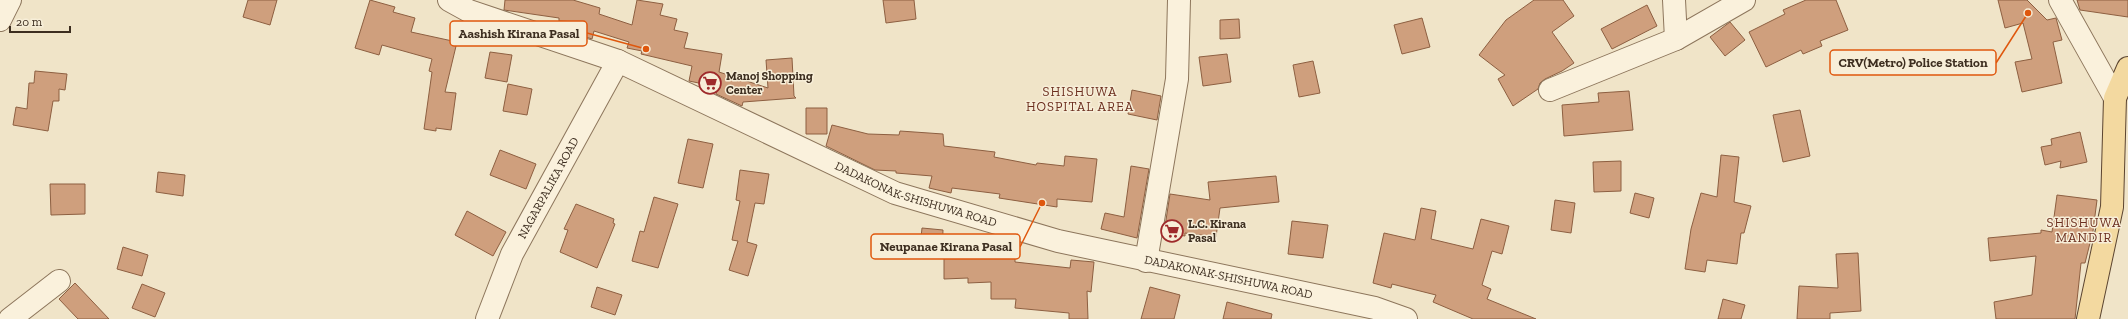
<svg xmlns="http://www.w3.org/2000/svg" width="2128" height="319" font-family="'Zilla Slab',serif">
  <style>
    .building { fill: #cf9f7d; stroke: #8d5f41 }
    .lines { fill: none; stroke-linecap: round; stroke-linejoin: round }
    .minor-casing { stroke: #8d765c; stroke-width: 24 }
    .major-casing { stroke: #5b4430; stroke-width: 24 }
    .minor { stroke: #faf1dc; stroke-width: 22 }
    .major { stroke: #f3d9a0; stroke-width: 22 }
    .labels { text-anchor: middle; stroke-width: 3; stroke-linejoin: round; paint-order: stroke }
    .poi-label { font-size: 12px; font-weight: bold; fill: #3d2e20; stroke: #f7eed8; text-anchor: start }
    .street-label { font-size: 12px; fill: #3d2e20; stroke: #f7eed8 }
    .neighbourhood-label { font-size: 13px; letter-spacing: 1px; fill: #6b2e1e; stroke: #f7eed8 }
    .leader { fill: none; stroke: #df570d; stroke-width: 1.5 }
    .callout-dot { fill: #df570d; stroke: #f7eed8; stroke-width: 1.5 }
    .callout { fill: #f7eed8; stroke: #df570d; stroke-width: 1.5 }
    .callout-label { font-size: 13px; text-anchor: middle; font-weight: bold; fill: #3d2e20 }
  </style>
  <rect width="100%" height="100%" fill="#f0e4c8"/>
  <!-- building -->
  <path class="building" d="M 248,0 L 277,0 L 270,25 L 243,17 Z
    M 370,0 L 395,7 L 393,12 L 415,18 L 411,32 L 457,42 L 445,92 L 456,93 L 451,130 L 436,128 L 436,131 L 424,129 L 432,72 L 429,71 L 432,59 L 382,45 L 379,55 L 355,48 Z
    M 505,0 L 573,0 L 600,8 L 599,14 L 632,25 L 637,0 L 663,4 L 660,15 L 677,19 L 674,30 L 688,33 L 684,48 L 722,54 L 719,72 L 768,88 L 766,60 L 792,58 L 794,96 L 796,98 L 743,102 L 742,106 L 716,94 L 718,87 L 689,81 L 692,66 L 641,54 L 642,51 L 627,48 L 629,42 L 594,31 L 592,39 L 573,33 L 576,22 L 559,21 L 559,18 L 504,10 Z
    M 883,0 L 914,0 L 916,19 L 886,23 Z
    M 1534,0 L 1563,0 L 1574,16 L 1552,32 L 1574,63 L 1562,71 L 1545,79 L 1540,83 L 1538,89 L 1513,106 L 1498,79 L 1505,75 L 1479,55 L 1506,20 Z
    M 1806,0 L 1836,0 L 1848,30 L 1820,41 L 1822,46 L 1803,54 L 1801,50 L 1766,67 L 1749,32 L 1785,14 L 1783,10 Z
    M 1998,0 L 2027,0 L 2047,20 L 2056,18 L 2062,40 L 2053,42 L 2062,83 L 2022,92 L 2015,62 L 2032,59 L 2023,23 L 2005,28 Z
    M 2077,0 L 2128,0 L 2128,17 L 2080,10 Z
    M 1647,5 L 1657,26 L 1612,49 L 1601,29 Z
    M 1422,18 L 1430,47 L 1402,54 L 1394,25 Z
    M 1239,19 L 1240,38 L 1220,39 L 1220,20 Z
    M 1730,22 L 1745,40 L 1725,56 L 1710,37 Z
    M 490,52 L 512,55 L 507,82 L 485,78 Z
    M 1227,54 L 1231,82 L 1203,86 L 1199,57 Z
    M 1313,61 L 1320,93 L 1299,97 L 1293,65 Z
    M 35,71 L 67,74 L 65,90 L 59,89 L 59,101 L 53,101 L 48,131 L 13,125 L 16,107 L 27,109 L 29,83 L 34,83 Z
    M 508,84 L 532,89 L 527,115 L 503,111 Z
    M 1132,90 L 1161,96 L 1157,120 L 1128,114 Z
    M 1629,91 L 1633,130 L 1564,136 L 1562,105 L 1599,102 L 1598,93 Z
    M 806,108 L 827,108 L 827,134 L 806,134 Z
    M 1800,110 L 1810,156 L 1783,162 L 1773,115 Z
    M 832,125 L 868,134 L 899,135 L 900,131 L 943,134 L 944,146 L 995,152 L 994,157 L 1036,165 L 1037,163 L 1064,166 L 1065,156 L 1097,159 L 1092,202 L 1057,199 L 1057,207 L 999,198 L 1000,194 L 952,188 L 951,193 L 929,188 L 932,176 L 896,173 L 896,171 L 875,170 L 826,146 Z
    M 2080,132 L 2087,162 L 2060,168 L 2061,161 L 2045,165 L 2041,147 L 2052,145 L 2051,139 Z
    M 688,139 L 713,144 L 703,188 L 678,183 Z
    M 500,150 L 536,164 L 526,189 L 490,175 Z
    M 1721,155 L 1739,157 L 1734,202 L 1751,206 L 1744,233 L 1741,233 L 1737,264 L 1707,260 L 1705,272 L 1685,269 L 1691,229 L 1701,193 L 1717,197 Z
    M 1621,161 L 1621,191 L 1594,192 L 1593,162 Z
    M 1131,166 L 1149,169 L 1137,238 L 1101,229 L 1105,213 L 1124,217 Z
    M 740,170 L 769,174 L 764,204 L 755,203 L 747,242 L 757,245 L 748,276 L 729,270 L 738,241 L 732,240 L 740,201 L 736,200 Z
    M 158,172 L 185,175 L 183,196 L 156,192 Z
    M 1276,176 L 1279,202 L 1220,208 L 1216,237 L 1185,233 L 1185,236 L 1164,233 L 1170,194 L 1210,200 L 1208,182 Z
    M 50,184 L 85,184 L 85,214 L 51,215 Z
    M 1635,193 L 1654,198 L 1649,218 L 1630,213 Z
    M 2057,195 L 2097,200 L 2093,231 L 2085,263 L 2081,263 L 2075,319 L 1996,319 L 1994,302 L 2032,295 L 2036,256 L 1990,261 L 1988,238 L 2041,233 L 2041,230 L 2052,232 Z
    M 654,197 L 678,204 L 658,268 L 632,261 L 640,231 L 644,232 Z
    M 1555,200 L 1575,203 L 1571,233 L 1551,230 Z
    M 576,204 L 614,219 L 613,223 L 615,224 L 597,268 L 560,252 L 568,230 L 564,229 Z
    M 1421,208 L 1436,211 L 1431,239 L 1473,249 L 1481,219 L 1509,226 L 1502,254 L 1492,251 L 1482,285 L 1491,289 L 1487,299 L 1536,319 L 1473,319 L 1433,302 L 1436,295 L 1392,284 L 1391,288 L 1373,283 L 1384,233 L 1415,240 Z
    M 467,211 L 506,232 L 493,256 L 455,235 Z
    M 1292,221 L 1328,225 L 1323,258 L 1288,254 Z
    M 922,228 L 943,230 L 942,256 L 919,257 Z
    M 965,242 L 965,247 L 1015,249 L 1015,262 L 1070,268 L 1071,260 L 1094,262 L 1091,292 L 1087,291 L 1088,319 L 1069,319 L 1069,313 L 1015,308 L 1016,299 L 991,299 L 991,282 L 968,283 L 968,278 L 944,279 L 944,243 Z
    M 123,247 L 148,255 L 142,276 L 117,269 Z
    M 1858,253 L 1861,311 L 1830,313 L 1830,319 L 1797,319 L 1799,286 L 1838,288 L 1836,254 Z
    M 75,283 L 109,319 L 78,319 L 59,299 Z
    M 142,284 L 165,293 L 155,317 L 132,308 Z
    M 597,287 L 622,295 L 615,315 L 591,307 Z
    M 1150,287 L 1180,295 L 1174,319 L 1141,319 Z
    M 1723,299 L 1745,305 L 1741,319 L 1718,319 Z
    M 1227,302 L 1272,314 L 1271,319 L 1223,319 Z"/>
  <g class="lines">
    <!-- minor casing -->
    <g class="minor-casing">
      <g id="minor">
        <path id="s1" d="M 449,0 L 469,11 L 618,61 L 895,193 L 1058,241 L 1375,308 L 1406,319"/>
        <path d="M 1674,0 L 1676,39"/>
        <path d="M 2060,0 L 2115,98"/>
        <path d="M 0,20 L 10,0"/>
        <path d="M 1550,90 L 1676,39 L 1744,0"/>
        <path d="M 1146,261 L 1177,79 L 1179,0"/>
        <path d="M 10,319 L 59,281"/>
        <path id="s2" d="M 487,319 L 512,254 L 618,61"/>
      </g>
    </g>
    <!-- major casing -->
    <g class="major-casing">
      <path id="major" d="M 2088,319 L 2112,207 L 2115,98 L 2128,68"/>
    </g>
    <!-- minor -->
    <use href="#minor" class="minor"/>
    <!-- major -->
    <use href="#major" class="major"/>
  </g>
  <!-- icons -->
  <defs>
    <g id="supermarket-ring" transform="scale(1.15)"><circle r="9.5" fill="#f7eed8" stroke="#9e2a2b" stroke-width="1.5"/><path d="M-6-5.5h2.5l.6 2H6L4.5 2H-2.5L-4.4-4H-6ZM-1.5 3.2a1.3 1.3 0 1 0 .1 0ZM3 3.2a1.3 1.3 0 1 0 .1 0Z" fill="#9e2a2b"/></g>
  </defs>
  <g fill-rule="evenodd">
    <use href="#supermarket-ring" x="710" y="83"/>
    <use href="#supermarket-ring" x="1172" y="231"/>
  </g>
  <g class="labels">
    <!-- poi labels -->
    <g class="poi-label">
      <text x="726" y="80">Manoj Shopping<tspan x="726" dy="14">Center</tspan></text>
      <text x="1188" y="228">L.C. Kirana<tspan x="1188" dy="14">Pasal</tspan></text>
    </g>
    <!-- street labels -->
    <g class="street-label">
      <text dy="4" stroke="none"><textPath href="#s2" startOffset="145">NAGARPALIKA ROAD</textPath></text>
      <text dy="4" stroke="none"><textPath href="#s1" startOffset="507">DADAKONAK-SHISHUWA ROAD</textPath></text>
      <text dy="4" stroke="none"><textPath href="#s1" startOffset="831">DADAKONAK-SHISHUWA ROAD</textPath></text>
    </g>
    <!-- neighbourhood labels -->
    <g class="neighbourhood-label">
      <text x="1080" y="96">SHISHUWA<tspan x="1080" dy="15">HOSPITAL AREA</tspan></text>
      <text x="2084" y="227">SHISHUWA<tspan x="2084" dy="15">MANDIR</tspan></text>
    </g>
  </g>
  <!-- callouts -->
  <path class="leader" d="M646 49L587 33M2028 13L1996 63M1042 203L1020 247"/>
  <g class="callout-dot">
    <circle cx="646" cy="49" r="4"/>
    <circle cx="2028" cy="13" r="4"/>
    <circle cx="1042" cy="203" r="4"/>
  </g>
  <g class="callout">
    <rect x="450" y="21" width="137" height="25" rx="4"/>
    <rect x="1830" y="50" width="166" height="25" rx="4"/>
    <rect x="871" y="234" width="149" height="25" rx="4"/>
  </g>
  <g class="callout-label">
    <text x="519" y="38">Aashish Kirana Pasal</text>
    <text x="1913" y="67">CRV(Metro) Police Station</text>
    <text x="946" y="251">Neupanae Kirana Pasal</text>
  </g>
  <!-- scale -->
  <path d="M10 26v6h60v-6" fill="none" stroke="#3d2e20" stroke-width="2"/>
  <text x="16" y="26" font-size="12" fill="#3d2e20" stroke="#f7eed8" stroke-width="3" paint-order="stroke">20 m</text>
</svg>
